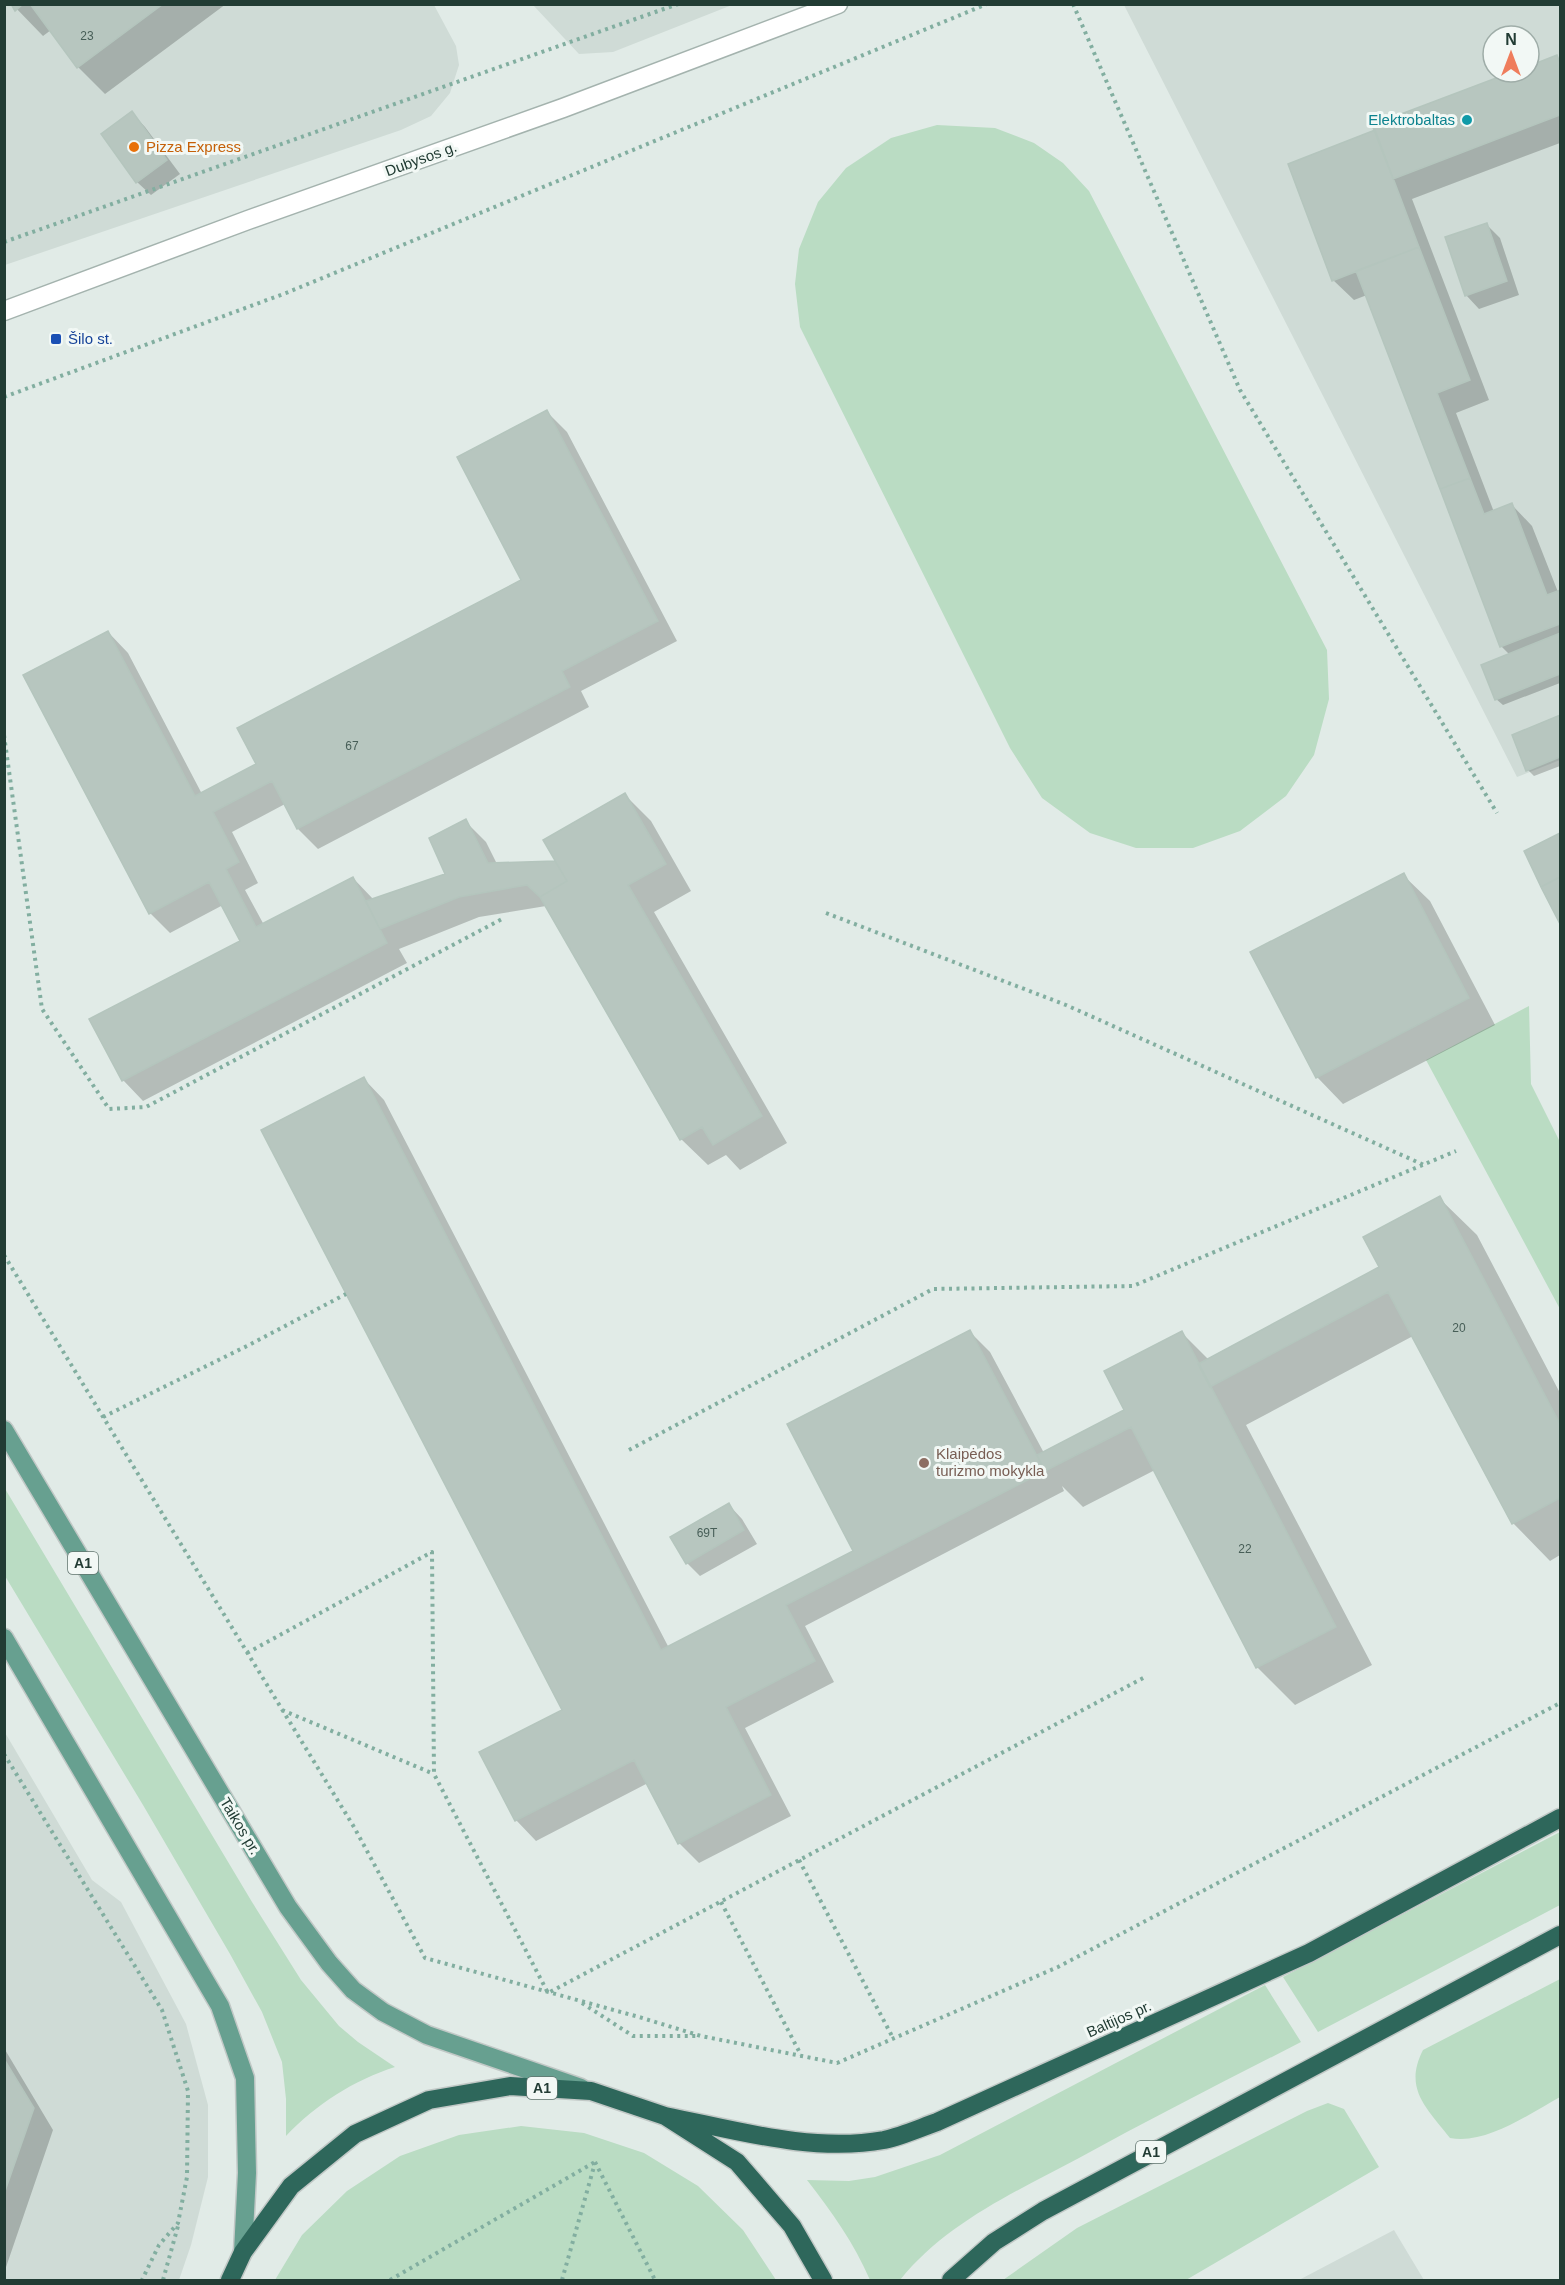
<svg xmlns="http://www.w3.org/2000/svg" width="1565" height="2285" font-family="Helvetica,sans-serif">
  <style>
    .built { fill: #cfdbd6; fill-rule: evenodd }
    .green { fill: #badcc3 }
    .shadow { fill: #0003 }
    .building { fill: #b7c6bf; stroke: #b4c5bd; stroke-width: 1.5 }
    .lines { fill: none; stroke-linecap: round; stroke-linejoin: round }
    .street-casing { stroke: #a4b3ae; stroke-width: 21 }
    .primary-casing { stroke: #c1c8c6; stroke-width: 21 }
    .highway-casing { stroke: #c1c8c6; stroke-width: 21 }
    .path { stroke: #82aea0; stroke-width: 4; stroke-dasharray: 3 4.5; stroke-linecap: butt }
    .street { stroke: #fff; stroke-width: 18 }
    .primary { stroke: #67a090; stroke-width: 18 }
    .highway { stroke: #2e675b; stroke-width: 18 }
    .culture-dot { fill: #0f9aa8; stroke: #f2f8f5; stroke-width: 2 }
    .food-dot { fill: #e8710a; stroke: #f2f8f5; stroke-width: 2 }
    .transit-dot { fill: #1a4fb4; stroke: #f2f8f5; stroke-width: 2 }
    .education-dot { fill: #8d6e63; stroke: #f2f8f5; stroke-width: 2 }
    .labels { text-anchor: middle; stroke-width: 6; stroke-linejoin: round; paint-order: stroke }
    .number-label { font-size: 12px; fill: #475e57 }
    .shield { fill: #f2f8f5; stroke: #60746e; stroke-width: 1.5 }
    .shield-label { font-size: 14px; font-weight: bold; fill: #223c34 }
    .culture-label { font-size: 15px; fill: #0d838f; stroke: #f2f8f5; text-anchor: end }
    .food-label { font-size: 15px; fill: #c56008; stroke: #f2f8f5; text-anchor: start }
    .street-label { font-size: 15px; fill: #223c34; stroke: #f2f8f5 }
    .transit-label { font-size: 15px; fill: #164399; stroke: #f2f8f5; text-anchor: start }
    .education-label { font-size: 15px; fill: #785e54; stroke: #f2f8f5; text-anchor: start }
  </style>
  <rect width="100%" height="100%" fill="#e1ebe7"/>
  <!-- built -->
  <path class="built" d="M 4,5 L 434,5 L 456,46 L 459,65 L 450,93 L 431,116 L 401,130 L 5,265 Z
    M 533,5 L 732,5 L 613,52 L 579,54 Z
    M 1124,5 L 1560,5 L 1560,760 L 1517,777 ZM 1493,36 L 1529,36 L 1529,72 L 1493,72 Z
    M 4,1731 L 92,1880 L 121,1902 L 186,2024 L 208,2105 L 208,2177 L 191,2245 L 179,2280 L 5,2280 Z
    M 1394,2230 L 1424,2280 L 1299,2280 Z"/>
  <!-- green -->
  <path class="green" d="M 937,125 L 995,128 L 1034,143 L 1063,163 L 1089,191 L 1327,650 L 1329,699 L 1314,755 L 1286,796 L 1240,831 L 1193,848 L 1136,848 L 1090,833 L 1042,798 L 1010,748 L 800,327 L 795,284 L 799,249 L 818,202 L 846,168 L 891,138 Z
    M 1529,1006 L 1531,1084 L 1560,1142 L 1560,1309 L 1426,1060 Z
    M 4,1487 L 252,1902 L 301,1980 L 339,2026 L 358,2042 L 395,2067 C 354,2080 315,2105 286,2136 L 286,2099 L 282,2062 L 262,2012 L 230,1954 L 143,1805 L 5,1576 Z
    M 1560,1832 L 1560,1905 L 1318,2032 L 1283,1977 Z
    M 1560,1979 L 1560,2097 C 1529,2114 1486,2145 1450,2138 C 1427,2108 1403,2089 1423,2050 Z
    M 1265,1985 L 1301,2042 C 1227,2080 1152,2118 1079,2158 C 1015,2192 946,2223 900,2280 L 870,2280 C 854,2243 832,2212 807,2180 L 849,2181 L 875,2177 L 940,2155 Z
    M 1328,2103 L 1344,2109 L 1379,2167 L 1186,2280 L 1003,2280 L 1077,2228 L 1307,2111 Z
    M 521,2126 L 584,2133 L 644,2153 L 698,2186 L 743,2230 L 776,2280 L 275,2280 L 302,2235 L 347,2191 L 400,2156 L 459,2135 Z"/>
  <!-- shadow -->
  <path class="shadow" d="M 12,4 L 226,4 L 105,94 L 78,67 L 51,30 L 43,36 Z
    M 1557,57 L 1560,60 L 1560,143 L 1412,199 L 1489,400 L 1456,413 L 1494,512 L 1512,505 L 1532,526 L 1558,592 L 1560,591 L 1560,683 L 1503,705 L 1496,699 L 1510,655 L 1501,646 L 1367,295 L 1354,300 L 1333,280 L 1377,131 L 1516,72 L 1529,72 L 1529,67 Z
    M 132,113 L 145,127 L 180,174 L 151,195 L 137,182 Z
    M 1487,225 L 1500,238 L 1519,295 L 1479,309 L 1466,295 Z
    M 547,412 L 567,432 L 677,641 L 581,691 L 589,707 L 318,849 L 298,829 L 285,804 L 232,832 L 258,883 L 245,890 L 264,925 L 353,878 L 373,899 L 447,875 L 465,821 L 486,842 L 497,864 L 554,862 L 560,868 L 625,795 L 651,821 L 691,891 L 654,912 L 787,1143 L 740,1170 L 726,1155 L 708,1165 L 681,1139 L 546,906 L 479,917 L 399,949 L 407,963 L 143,1101 L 123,1080 L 242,941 L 223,905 L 170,933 L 150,913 L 108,632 L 128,653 L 202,794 L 258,765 L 523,580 Z
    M 1560,717 L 1560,766 L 1534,776 L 1528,770 L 1514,736 Z
    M 1560,834 L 1560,920 L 1526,852 Z
    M 1403,875 L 1430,901 L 1495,1025 L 1343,1104 L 1317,1077 Z
    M 364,1079 L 384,1100 L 669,1648 L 855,1551 L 970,1332 L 990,1352 L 1044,1453 L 1126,1410 L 1182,1333 L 1209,1360 L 1381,1268 L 1439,1198 L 1477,1235 L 1560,1393 L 1560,1555 L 1550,1561 L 1513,1523 L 1413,1336 L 1246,1425 L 1372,1665 L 1295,1705 L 1257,1667 L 1155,1470 L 1083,1507 L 1062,1486 L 1064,1491 L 805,1626 L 834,1682 L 745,1728 L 791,1816 L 699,1863 L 679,1843 L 648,1783 L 536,1841 L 516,1820 L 564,1710 Z
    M 729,1505 L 742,1519 L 757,1544 L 700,1576 L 687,1563 Z
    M 4,2048 L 53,2130 L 4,2273 Z"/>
  <!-- building -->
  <path class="building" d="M 11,4 L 23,4 L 15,11 Z
    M 30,4 L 163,4 L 77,68 Z
    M 1557,55 L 1560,63 L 1560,115 L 1393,179 L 1372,125 L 1512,72 L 1529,72 L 1529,66 Z
    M 132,111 L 167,160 L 136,183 L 101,134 Z
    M 1375,130 L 1419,247 L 1332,281 L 1288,164 Z
    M 1487,223 L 1507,281 L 1465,296 L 1445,237 Z
    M 1419,247 L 1470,380 L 1437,393 L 1470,478 L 1440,489 L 1356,271 Z
    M 547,410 L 658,621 L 562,671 L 570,687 L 297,829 L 272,781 L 213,812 L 239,862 L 226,869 L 256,927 L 353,877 L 387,943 L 122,1081 L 89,1019 L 240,941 L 209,882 L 149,914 L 23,675 L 108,631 L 195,796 L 256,764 L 237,728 L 521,580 L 457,457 Z
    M 1470,478 L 1484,514 L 1512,503 L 1547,595 L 1560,590 L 1560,624 L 1500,647 L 1440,489 Z
    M 1560,633 L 1560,674 L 1495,700 L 1481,665 Z
    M 1560,715 L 1560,757 L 1526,771 L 1512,735 Z
    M 625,793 L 666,864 L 628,885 L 762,1116 L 713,1145 L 702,1127 L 680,1140 L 540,897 L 567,881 L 543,840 Z
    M 466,819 L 488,863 L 555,861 L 567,881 L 540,897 L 527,885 L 459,897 L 380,929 L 366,901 L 445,874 L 429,838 Z
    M 1560,833 L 1560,877 L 1541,887 L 1524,851 Z
    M 1404,873 L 1469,998 L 1316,1078 L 1250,952 Z
    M 1560,877 L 1560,924 L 1541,887 Z
    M 364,1077 L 661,1650 L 853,1551 L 787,1424 L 970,1330 L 1045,1471 L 786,1605 L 815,1661 L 726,1707 L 771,1795 L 678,1844 L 634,1760 L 515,1821 L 479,1752 L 562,1710 L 261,1130 Z
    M 1440,1196 L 1560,1424 L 1560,1498 L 1512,1524 L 1388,1292 L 1210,1387 L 1198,1364 L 1379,1267 L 1363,1237 Z
    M 1182,1331 L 1336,1627 L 1256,1668 L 1131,1427 L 1045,1471 L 1037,1455 L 1124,1410 L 1104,1371 Z
    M 729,1503 L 744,1530 L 686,1564 L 670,1537 Z
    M 4,2059 L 34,2108 L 4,2194 Z"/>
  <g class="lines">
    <!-- street casing -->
    <g class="street-casing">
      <path id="street" d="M 4,311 L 248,220 L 563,108 L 838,4"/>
    </g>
    <!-- primary casing -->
    <g class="primary-casing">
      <path id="primary" d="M 4,1430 L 288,1907 L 329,1963 L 353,1990 L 383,2012 L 427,2035 L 581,2088
        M 4,1638 L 220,2006 L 245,2078 L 247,2173 L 243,2252"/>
    </g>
    <!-- highway casing -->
    <g class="highway-casing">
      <path id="highway" d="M 665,2116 C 736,2130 812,2153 884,2140 C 902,2136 920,2128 937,2122 L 1309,1953 L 1560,1818
        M 230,2280 L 243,2252 L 291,2186 L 355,2134 L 429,2100 L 510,2086 L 591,2091 L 665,2116 L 737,2162 L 792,2226 L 823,2280
        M 951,2280 L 994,2242 L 1043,2211 L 1560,1935"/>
    </g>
    <!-- path -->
    <path class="path" d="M 1073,4 L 1240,390 L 1497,813
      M 4,242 L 678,4
      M 4,397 L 286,293 L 987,4
      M 4,735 L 42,1009 L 109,1109 L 146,1107 L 504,918
      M 826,913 L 1066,1005 L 1424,1165
      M 4,1255 L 354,1827 L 425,1958 L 639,2017 L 701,2036 L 837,2063 L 1058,1967 L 1560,1703
      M 103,1417 L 249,1345 L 346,1294
      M 629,1450 L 933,1289 L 1133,1286 L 1456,1151
      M 247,1653 L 432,1552 L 434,1774 L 548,1993 L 1147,1676
      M 282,1710 L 434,1774
      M 4,1754 L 162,2010 L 188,2091 L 187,2177 L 178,2223 L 159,2245 L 142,2280
      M 799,1860 L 893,2038
      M 721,1902 L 801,2055
      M 582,2003 L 633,2036 L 697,2036
      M 595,2162 L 655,2280
      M 163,2280 L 178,2226
      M 390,2280 L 595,2162
      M 562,2280 L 595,2163"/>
    <!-- street -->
    <use href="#street" class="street"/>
    <!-- primary -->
    <use href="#primary" class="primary"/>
    <!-- highway -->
    <use href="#highway" class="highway"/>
  </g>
  <!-- markers -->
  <circle class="culture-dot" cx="1467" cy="120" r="6"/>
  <circle class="food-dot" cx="134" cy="147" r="6"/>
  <rect class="transit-dot" x="50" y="333" width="12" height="12" rx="3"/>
  <circle class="education-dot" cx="924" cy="1463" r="6"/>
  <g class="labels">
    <!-- number labels -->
    <g class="number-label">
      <text x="87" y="40">23</text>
      <text x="352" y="750">67</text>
      <text x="1459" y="1332">20</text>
      <text x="707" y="1537">69T</text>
      <text x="1245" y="1553">22</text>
    </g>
    <!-- shield labels -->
    <g class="shield">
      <rect x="68" y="1552" width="30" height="22" rx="4.5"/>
      <rect x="527" y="2077" width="30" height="22" rx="4.5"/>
      <rect x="1136" y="2141" width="30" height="22" rx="4.5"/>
    </g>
    <g class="shield-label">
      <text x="83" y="1568">A1</text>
      <text x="542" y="2093">A1</text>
      <text x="1151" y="2157">A1</text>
    </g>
    <!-- culture labels -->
    <g class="culture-label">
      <text x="1455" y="125">Elektrobaltas</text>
    </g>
    <!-- food labels -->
    <g class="food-label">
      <text x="146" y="152">Pizza Express</text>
    </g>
    <!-- street labels -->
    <g class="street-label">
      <text transform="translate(421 159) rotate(-20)" y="5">Dubysos g.</text>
      <text transform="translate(240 1826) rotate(59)" y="5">Taikos pr.</text>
      <text transform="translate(1119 2019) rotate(-24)" y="5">Baltijos pr.</text>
    </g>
    <!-- transit labels -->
    <g class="transit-label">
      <text x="68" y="344">Šilo st.</text>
    </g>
    <!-- education labels -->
    <g class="education-label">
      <text x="936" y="1459">Klaipėdos<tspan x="936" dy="17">turizmo mokykla</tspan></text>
    </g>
  </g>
  <!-- border -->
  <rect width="1565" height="2285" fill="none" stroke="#223c34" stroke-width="12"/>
  <!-- north arrow -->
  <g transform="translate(1511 54)"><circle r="28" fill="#f2f8f5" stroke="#9fada8" stroke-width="1.5"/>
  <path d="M0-4.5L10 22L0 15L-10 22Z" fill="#ef7d5c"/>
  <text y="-9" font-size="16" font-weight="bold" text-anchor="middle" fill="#223c34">N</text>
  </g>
</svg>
